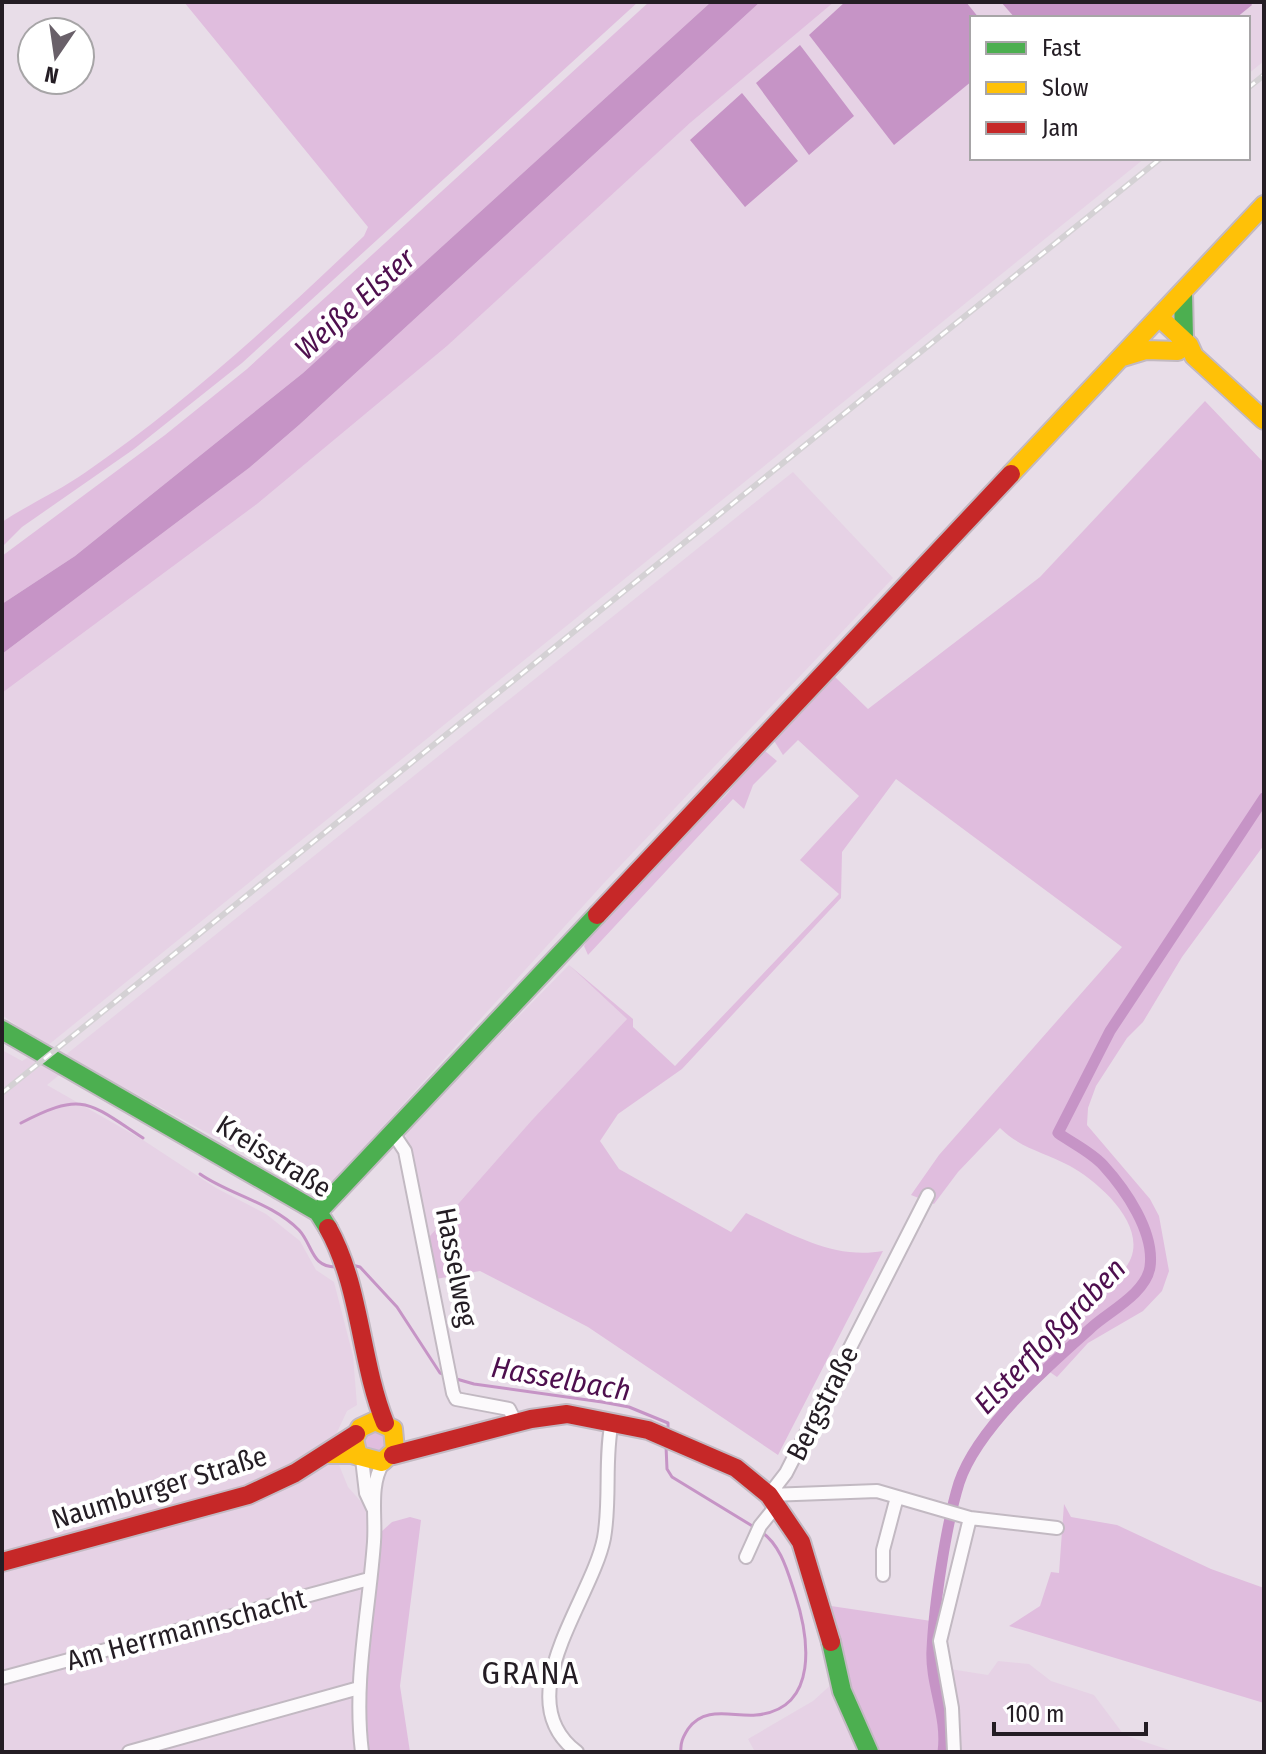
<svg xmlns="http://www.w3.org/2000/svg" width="1266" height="1754" font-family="'Fira Sans Condensed',sans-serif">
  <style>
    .built { fill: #e6d2e5 }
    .green { fill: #e0bdde }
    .water { fill: #c694c6 }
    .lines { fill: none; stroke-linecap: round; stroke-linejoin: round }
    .stream { stroke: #c694c6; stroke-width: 3 }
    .canal { stroke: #c694c6; stroke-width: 11 }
    .street-casing { stroke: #c2b9c2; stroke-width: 16 }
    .fast-casing { stroke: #c2b9c2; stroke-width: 22 }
    .slow-casing { stroke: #c2b9c2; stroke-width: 22 }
    .jam-casing { stroke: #c2b9c2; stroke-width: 22 }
    .street { stroke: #fcfafc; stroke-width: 12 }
    .fast { stroke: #4caf50; stroke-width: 18 }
    .slow { stroke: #ffc107; stroke-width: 18 }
    .jam { stroke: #c62828; stroke-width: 18 }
    .rail-casing { stroke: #d4d1d4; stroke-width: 6 }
    .rail { stroke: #fff; stroke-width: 3; stroke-dasharray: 9; stroke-linecap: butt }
    .labels { text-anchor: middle; stroke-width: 8; stroke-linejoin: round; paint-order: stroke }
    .street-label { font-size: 28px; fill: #241d24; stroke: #fff }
    .water-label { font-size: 30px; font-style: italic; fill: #4e0f4e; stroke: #fff }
    .quarter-label { font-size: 32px; letter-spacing: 2px; fill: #241d24; stroke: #fff }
  </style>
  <rect width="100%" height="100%" fill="#e8dde8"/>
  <!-- built -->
  <path class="built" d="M 834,2 L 1264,2 L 1264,61 L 1248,74 L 1248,18 L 972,18 L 972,158 L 1145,158 L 47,1046 L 63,1057 L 793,472 L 893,578 L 604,883 L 335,1179 L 322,1185 L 302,1185 L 76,1061 L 47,1085 L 143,1140 L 216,1188 L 266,1214 L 300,1241 L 316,1270 L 334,1282 L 353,1356 L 357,1405 L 347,1411 L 333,1441 L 261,1483 L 2,1551 L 2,1050 L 22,1061 L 46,1046 L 2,1015 L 2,693 L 257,504 L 447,346 L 690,123 Z
    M 569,965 L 627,1019 L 532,1120 L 429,1237 L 405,1132 Z
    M 337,1460 L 348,1487 L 363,1504 L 380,1514 L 365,1685 L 369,1752 L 2,1752 L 2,1567 L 261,1497 Z
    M 998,1661 L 1029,1664 L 1051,1681 L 1094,1695 L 1124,1735 L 1175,1752 L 949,1752 L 949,1732 L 937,1667 L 988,1675 Z
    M 845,1672 L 878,1752 L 755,1752 L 748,1739 L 813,1701 Z"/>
  <!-- green -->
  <path class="green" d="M 184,2 L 638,2 L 242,363 L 134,449 L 22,527 L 2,547 L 2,522 C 29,504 59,491 86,472 C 186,403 276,320 364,236 L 368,227 Z
    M 649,2 L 711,2 L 303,373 L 75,556 L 2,604 L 2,556 L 165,435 L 247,369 Z
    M 760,2 L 834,2 L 690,123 L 447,346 L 257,504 L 2,693 L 2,654 L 249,468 L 299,425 Z
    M 1205,401 L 1264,463 L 1264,845 L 1182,957 L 1143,1022 L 1127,1038 L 1096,1086 L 1088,1108 L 1087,1125 L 1150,1199 L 1159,1216 L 1169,1271 L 1162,1291 L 1143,1311 L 1088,1343 L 1057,1377 L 1031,1359 C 1055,1337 1120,1285 1131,1258 C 1145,1222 1097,1181 1070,1166 C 1045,1152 1021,1149 1000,1128 L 958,1172 L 934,1204 L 911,1195 L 939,1155 L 1122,947 L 896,779 L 842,852 L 841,898 L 682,1069 L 618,1114 L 600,1141 L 619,1169 L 731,1232 L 746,1213 C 790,1233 833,1260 883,1251 L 778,1455 L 588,1327 L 480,1271 L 436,1279 L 429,1237 L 532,1120 L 627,1019 L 569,965 L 633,1019 L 633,1027 L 675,1066 L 839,894 L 800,860 L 859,796 L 798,740 L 783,755 L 773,739 L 833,675 L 868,709 L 1040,577 Z
    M 765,751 L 777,761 L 753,785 L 744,809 L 733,799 L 588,955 L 584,946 L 588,939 L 706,811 C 732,797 741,769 765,751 Z
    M 373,1426 L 391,1441 L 380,1456 L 363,1451 L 363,1433 Z
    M 1064,1504 L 1071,1517 L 1117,1525 L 1211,1569 L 1264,1588 L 1264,1703 L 1009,1626 L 1040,1606 L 1051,1572 L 1059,1573 Z
    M 410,1517 L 421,1520 L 400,1686 L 410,1752 L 369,1752 L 365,1685 L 381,1532 L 392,1522 Z
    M 831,1606 L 938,1622 C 932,1667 950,1707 949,1752 L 878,1752 L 851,1699 Z"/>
  <!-- water -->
  <path class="water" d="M 711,2 L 760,2 L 299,425 L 249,468 L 2,654 L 2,604 L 75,556 L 303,373 Z
    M 845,2 L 966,2 L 979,18 L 972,18 L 972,81 L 894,145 L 809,35 Z
    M 1001,2 L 1250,2 L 1252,5 L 1236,18 L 1015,18 Z
    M 800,45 L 854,116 L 809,155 L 756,83 Z
    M 742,93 L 798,161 L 745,207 L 690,140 Z"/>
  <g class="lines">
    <!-- stream -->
    <path class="stream" d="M 21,1123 C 83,1091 88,1102 143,1138
      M 200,1174 C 230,1195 271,1202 299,1230 C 313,1245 311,1268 337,1267
      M 352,1265 L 360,1267 L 397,1307 L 440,1373 L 446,1375
      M 453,1378 L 474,1384 L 602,1402 L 629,1407 L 668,1423 L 668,1431
      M 666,1446 L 667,1469 L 672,1477 L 754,1527
      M 681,1752 C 680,1743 683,1737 688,1729 C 705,1705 732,1717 756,1715 C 820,1709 809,1637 795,1594 C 788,1573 781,1544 760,1531"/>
    <!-- canal -->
    <path class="canal" d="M 943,1752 C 948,1717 930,1684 932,1650 C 934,1605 946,1525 959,1483 C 977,1428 1049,1365 1092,1327 C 1110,1311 1146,1293 1150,1267 C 1155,1232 1125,1189 1103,1165 C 1091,1152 1072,1143 1058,1133 L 1110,1031 L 1264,798"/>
    <!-- street casing -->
    <g class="street-casing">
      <path id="street" d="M 393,1133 L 405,1151 L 453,1393 L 456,1399 L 509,1409 L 516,1423
        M 362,1459 L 366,1493 L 373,1508
        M 769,1495 L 786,1473 L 928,1195
        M 769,1495 L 877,1491 L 970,1518 L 1057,1528
        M 746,1557 L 760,1526 L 777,1505
        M 883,1575 L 883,1550 L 897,1497
        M 2,1678 L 369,1579
        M 129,1752 L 359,1688
        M 362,1752 C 353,1681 369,1612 374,1542 C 376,1516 369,1485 383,1463
        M 577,1752 C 506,1699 592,1600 604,1538 C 611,1499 604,1459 612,1421
        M 954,1752 L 952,1708 L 940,1641 L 970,1518"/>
    </g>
    <!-- fast casing -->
    <g class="fast-casing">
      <path id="fast" d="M 1183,292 L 1184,339
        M 2,1030 L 318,1212 L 328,1228
        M 318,1212 L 597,915
        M 831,1642 L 842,1691 L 869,1752"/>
    </g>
    <!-- slow casing -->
    <g class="slow-casing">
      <path id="slow" d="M 1159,317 L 1189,345 L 1194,356 L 1264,420
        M 1123,357 L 1146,350 L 1178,351
        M 1011,474 L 1264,205
        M 328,1454 L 352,1454 L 382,1462 L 395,1450 L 393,1429 L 375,1421 L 360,1428 L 354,1439 L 358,1456"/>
    </g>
    <!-- jam casing -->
    <g class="jam-casing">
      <path id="jam" d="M 597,915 L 1011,474
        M 328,1228 C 361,1287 360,1361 385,1423
        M 393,1455 L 531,1419 L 567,1414 L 648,1430 L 736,1468 L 769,1495 L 801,1542 L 831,1642
        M 2,1562 L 248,1495 L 295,1473 L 356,1434"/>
    </g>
    <!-- street -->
    <use href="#street" class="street"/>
    <!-- fast -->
    <use href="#fast" class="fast"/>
    <!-- slow -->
    <use href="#slow" class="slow"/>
    <!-- jam -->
    <use href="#jam" class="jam"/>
    <!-- rail casing -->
    <g class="rail-casing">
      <path id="rail" d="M 1248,88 L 1264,75
        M 2,1093 L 1161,158"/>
    </g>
    <!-- rail -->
    <use href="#rail" class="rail"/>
  </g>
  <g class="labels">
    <!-- street labels -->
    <g class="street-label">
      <text transform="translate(274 1156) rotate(32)" y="10">Kreisstraße</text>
      <text transform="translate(457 1267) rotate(79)" y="10">Hasselweg</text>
      <text transform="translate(822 1403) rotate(-63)" y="10">Bergstraße</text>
      <text transform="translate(159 1487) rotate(-17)" y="10">Naumburger Straße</text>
      <text transform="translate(186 1629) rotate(-15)" y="10">Am Herrmannschacht</text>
    </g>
    <!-- water labels -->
    <g class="water-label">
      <text transform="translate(355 304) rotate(-42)" y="10">Weiße Elster</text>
      <text transform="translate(1050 1336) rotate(-46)" y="10">Elsterfloßgraben</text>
      <text transform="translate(561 1379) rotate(10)" y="10">Hasselbach</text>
    </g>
    <!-- quarter labels -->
    <g class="quarter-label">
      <text x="531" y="1684">GRANA</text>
    </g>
  </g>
  <!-- border -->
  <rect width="1266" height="1754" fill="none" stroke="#241d24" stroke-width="8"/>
  <!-- legend -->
  <rect x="970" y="16" width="280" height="144" fill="#ffffff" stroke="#a7a5a7" stroke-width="2"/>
  <rect x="986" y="42" width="40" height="12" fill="#4caf50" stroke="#a7a5a7" stroke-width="2"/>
  <text x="1042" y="56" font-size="24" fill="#241d24">Fast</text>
  <rect x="986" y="82" width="40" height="12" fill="#ffc107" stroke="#a7a5a7" stroke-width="2"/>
  <text x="1042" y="96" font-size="24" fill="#241d24">Slow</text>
  <rect x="986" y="122" width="40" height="12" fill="#c62828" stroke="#a7a5a7" stroke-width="2"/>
  <text x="1042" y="136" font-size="24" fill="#241d24">Jam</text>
  <!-- north arrow -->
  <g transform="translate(56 56) rotate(193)"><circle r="38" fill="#ffffff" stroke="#a7a5a7" stroke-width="2"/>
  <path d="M0-6L14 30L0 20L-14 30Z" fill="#696069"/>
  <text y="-12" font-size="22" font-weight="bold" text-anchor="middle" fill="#241d24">N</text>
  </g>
  <!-- scale -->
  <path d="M994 1722v12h152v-12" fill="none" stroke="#241d24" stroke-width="4"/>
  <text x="1006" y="1722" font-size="24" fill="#241d24" stroke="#ffffff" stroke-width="6" paint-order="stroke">100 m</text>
</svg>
